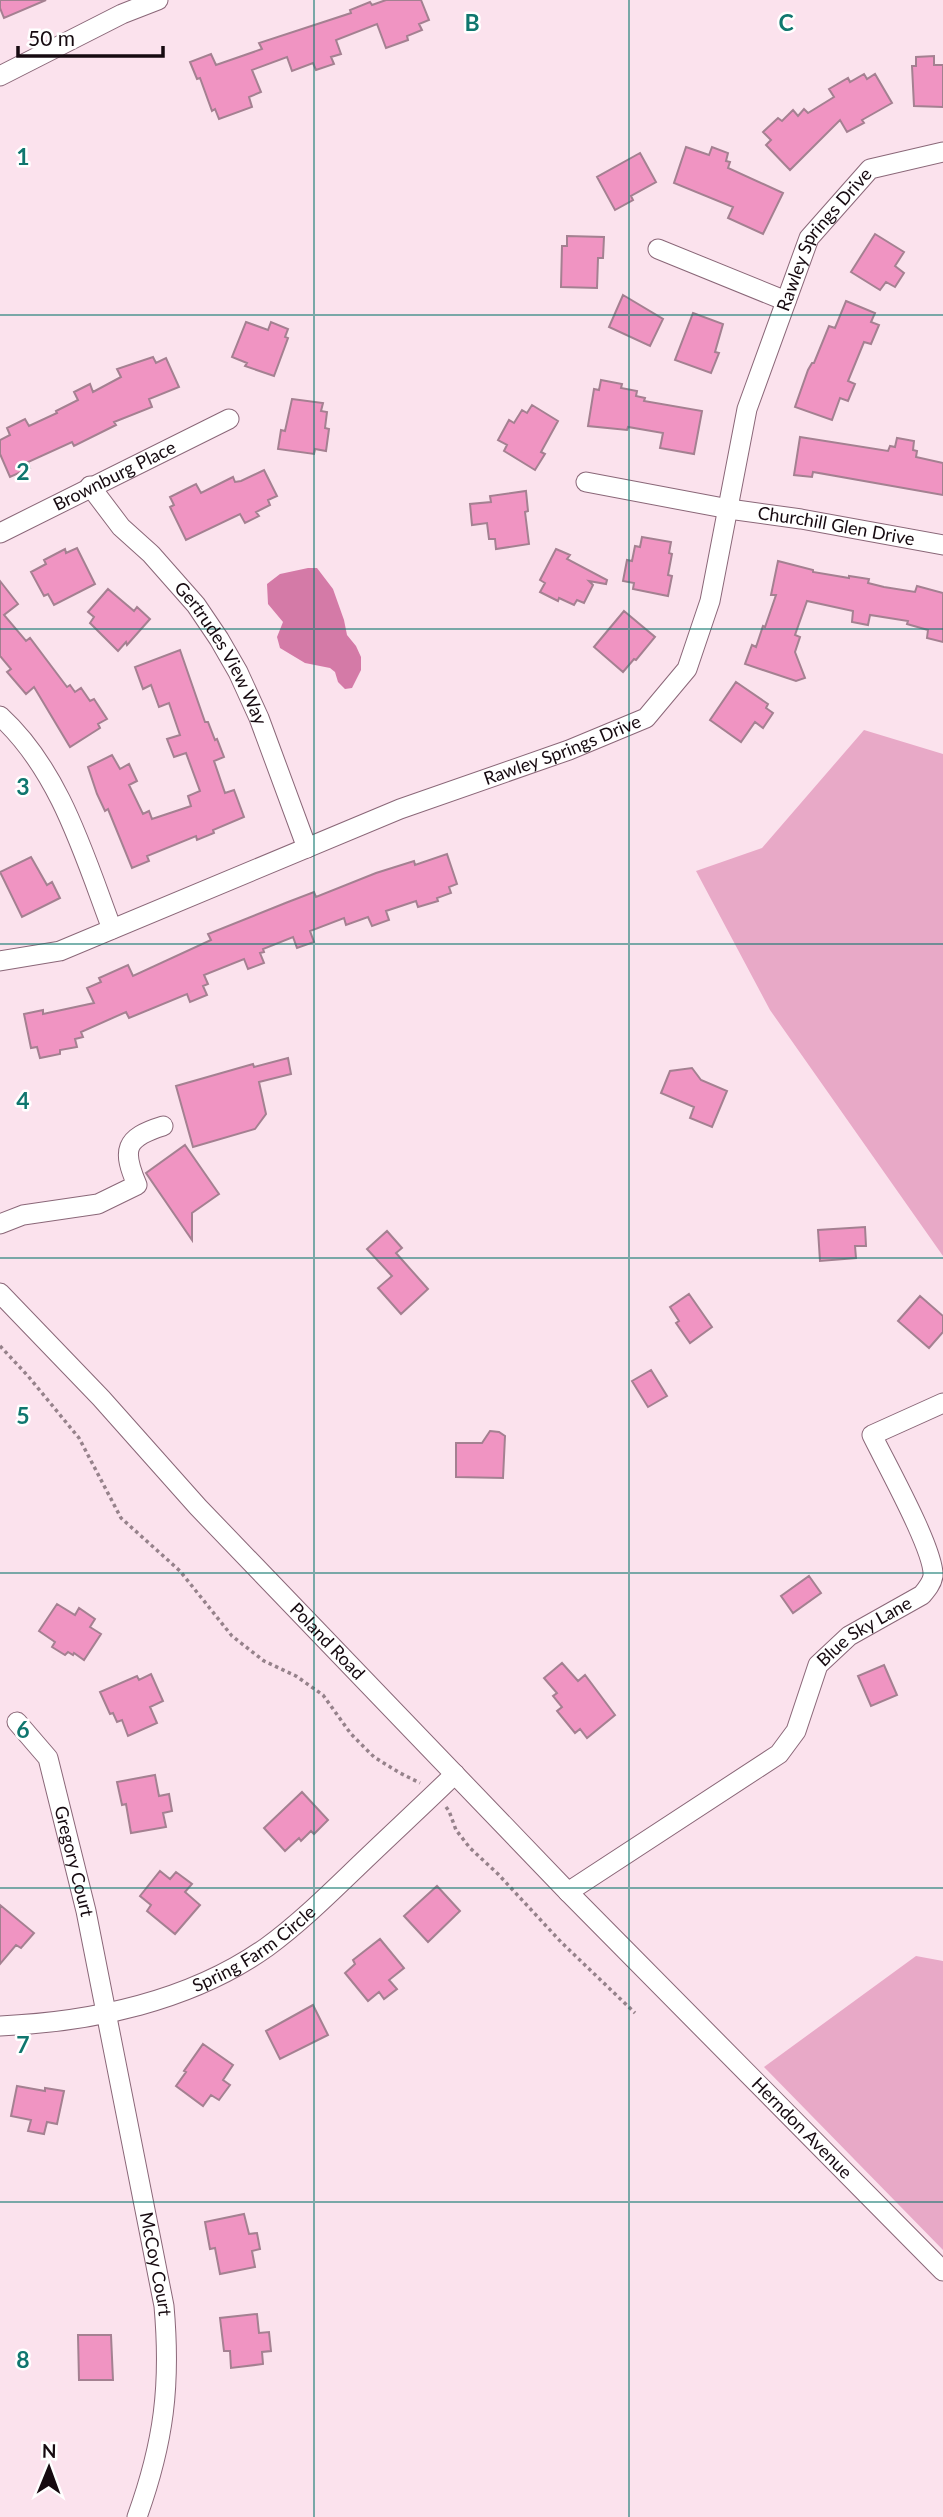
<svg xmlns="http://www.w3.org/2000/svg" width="943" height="2517" font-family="Lato,sans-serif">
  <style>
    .green { fill: #e8a9c7 }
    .water { fill: #d47aa7 }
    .building { fill: #f094c2; stroke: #a48091; stroke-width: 2 }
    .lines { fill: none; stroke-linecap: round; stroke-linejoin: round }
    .minor-casing { stroke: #8a6778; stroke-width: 21 }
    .path { stroke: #96828b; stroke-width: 3.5; stroke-dasharray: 3.5 3.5; stroke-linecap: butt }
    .minor { stroke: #fff; stroke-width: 19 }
    .grid { fill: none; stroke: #0f766e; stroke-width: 2; stroke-opacity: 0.55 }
    .labels { text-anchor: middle; stroke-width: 5; stroke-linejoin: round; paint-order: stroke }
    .street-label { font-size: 18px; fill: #160a10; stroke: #fff }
    .grid-label { font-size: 23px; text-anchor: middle; font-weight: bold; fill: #0f766e; stroke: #fff; stroke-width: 5; stroke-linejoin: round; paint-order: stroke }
  </style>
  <rect width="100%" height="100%" fill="#fbe2ed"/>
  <!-- green -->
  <path class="green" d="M 864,730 L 943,754 L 943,1256 L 770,1010 L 696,871 L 762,848 Z
    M 916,1956 L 943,1961 L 943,2250 L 764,2067 Z"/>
  <!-- water -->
  <path class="water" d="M 308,568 L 317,568 L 333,589 L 344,620 L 347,635 L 356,646 L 361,657 L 361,670 L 352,688 L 345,689 L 338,682 L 335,672 L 330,668 L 305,663 L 280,648 L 277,637 L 283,622 L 268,604 L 267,584 L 280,574 Z"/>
  <!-- building -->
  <path class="building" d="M 0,0 L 46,0 L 4,18 L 0,8 Z
    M 386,0 L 421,0 L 429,20 L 419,24 L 422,30 L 407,36 L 408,40 L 386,48 L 377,24 L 336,40 L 341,54 L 331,57 L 334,64 L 316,70 L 313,63 L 292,71 L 287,57 L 252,70 L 261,92 L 249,97 L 252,107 L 219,119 L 215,109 L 212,111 L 200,78 L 197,79 L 190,62 L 211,54 L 216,65 L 262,49 L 259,43 L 351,13 L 350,10 L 370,2 L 372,5 Z
    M 934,56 L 934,65 L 943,65 L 943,107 L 914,106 L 912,66 L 916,66 L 916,57 Z
    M 864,74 L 867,79 L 875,74 L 892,103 L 862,120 L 864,123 L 847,132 L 840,120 L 790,170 L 766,145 L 771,140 L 763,132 L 778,118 L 782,121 L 793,110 L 798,116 L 804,109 L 808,113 L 834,97 L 829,89 L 848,78 L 850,82 Z
    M 686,147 L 709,155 L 712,147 L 728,153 L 726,161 L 730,162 L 728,168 L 783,193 L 763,234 L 728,218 L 733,207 L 674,183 Z
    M 640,153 L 656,182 L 631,196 L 633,200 L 615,210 L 597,177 Z
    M 875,234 L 904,252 L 895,266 L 904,273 L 895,287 L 886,282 L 880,290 L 851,272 Z
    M 567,236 L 604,237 L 603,258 L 598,258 L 597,288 L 561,287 L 562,246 L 567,246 Z
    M 623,295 L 663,319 L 650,346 L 609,327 Z
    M 846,301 L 875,313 L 871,322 L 879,325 L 871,344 L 864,342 L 848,381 L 855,384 L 848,401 L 840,398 L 832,420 L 795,407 L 808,370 L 812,363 L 814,363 L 829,326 L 835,328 Z
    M 693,313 L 723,324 L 715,352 L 719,353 L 711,373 L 675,360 Z
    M 246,322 L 268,330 L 271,322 L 288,329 L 285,337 L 288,338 L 274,376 L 245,366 L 247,363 L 232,357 Z
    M 153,357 L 156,363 L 166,358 L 179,387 L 149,399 L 152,407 L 114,422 L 116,425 L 74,446 L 72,442 L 28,462 L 30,468 L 10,477 L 0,454 L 0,440 L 10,435 L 7,428 L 25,419 L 29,426 L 57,413 L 56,411 L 78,400 L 74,392 L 90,384 L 93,392 L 121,377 L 117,369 Z
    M 601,380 L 622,384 L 621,388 L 637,391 L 636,396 L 645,398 L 644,401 L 702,411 L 694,454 L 660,448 L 663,433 L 628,427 L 627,430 L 588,426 L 594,389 L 599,390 Z
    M 292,399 L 323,403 L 321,411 L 327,412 L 325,428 L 329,429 L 326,451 L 315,449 L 314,454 L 278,449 L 281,430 L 285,431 Z
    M 532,405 L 558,421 L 541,452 L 545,454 L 535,470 L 504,451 L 507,445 L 498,440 L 509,420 L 514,423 L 522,410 L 527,413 Z
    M 800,437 L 888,451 L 890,446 L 895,447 L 897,438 L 914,441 L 913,450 L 917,451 L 916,457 L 943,463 L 943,495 L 813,472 L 812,477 L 794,475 Z
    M 264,470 L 277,496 L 268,500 L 270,505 L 256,512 L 259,516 L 245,523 L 240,514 L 186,540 L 170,507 L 174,505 L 170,497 L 196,484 L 201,493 L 233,477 L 235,482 L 241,481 Z
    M 526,491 L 528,511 L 525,512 L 529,544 L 496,549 L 495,539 L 489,539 L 487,523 L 472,525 L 470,504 L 491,502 L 490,496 Z
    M 642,537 L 671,542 L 669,553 L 672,554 L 668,575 L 672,576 L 668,596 L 633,589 L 634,583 L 623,581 L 627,560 L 632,561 L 635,546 L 640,547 Z
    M 77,548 L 95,584 L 54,605 L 48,594 L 44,596 L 31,572 L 46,564 L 44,560 L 65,549 L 66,553 Z
    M 556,549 L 570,555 L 567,559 L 607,580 L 606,584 L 589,581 L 593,585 L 584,603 L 577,600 L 574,605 L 559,598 L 558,601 L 540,592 L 545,583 L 540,580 Z
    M 778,561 L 813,570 L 813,572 L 849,578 L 849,576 L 869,579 L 868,583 L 884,587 L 915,592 L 917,586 L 943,593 L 943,642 L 927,638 L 928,630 L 907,624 L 908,621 L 870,615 L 868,625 L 852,622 L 853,611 L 807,601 L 795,635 L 800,637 L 795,652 L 805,678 L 796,681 L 745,664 L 752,645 L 756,647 L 763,626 L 765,627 L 776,595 L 771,595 Z
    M 0,581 L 18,604 L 4,615 L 26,641 L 30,638 L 67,687 L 70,685 L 75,692 L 81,688 L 90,701 L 94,699 L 107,719 L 98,724 L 100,728 L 70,747 L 34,687 L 26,694 L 7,672 L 11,669 L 0,656 Z
    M 108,589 L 134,611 L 137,607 L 150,619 L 127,645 L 126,642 L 118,651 L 90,623 L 94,617 L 88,612 Z
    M 624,611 L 655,637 L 636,660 L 634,659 L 623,672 L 594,647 Z
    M 180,650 L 205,722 L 208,722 L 215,740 L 217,739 L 224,757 L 214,761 L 225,793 L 234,790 L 244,817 L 213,830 L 214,833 L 197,840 L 196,836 L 147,856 L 149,861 L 132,868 L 108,809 L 105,811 L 97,794 L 88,767 L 112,755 L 120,769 L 129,764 L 137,781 L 129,785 L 143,814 L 149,811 L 152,819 L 191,806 L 188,796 L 200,791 L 186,753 L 174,757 L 167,739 L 180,735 L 169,703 L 159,707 L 151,685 L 143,689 L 135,667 Z
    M 736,682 L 768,704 L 766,708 L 773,713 L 763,728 L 755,722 L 741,742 L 710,720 Z
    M 447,854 L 457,884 L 449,887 L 451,893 L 437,898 L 438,901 L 418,907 L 416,901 L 386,911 L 389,920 L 372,926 L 368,917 L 346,925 L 344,918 L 310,931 L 314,942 L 297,948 L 293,937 L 263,949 L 264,952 L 260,953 L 264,963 L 248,969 L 244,959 L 204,975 L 208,984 L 203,986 L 207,995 L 190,1002 L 187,994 L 129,1018 L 126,1012 L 81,1032 L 83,1037 L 75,1039 L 77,1047 L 60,1050 L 60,1054 L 40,1058 L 37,1047 L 31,1048 L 24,1014 L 43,1010 L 43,1014 L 94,1003 L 87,988 L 101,982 L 99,978 L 128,965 L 133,976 L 211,940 L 208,934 L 288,902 L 314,892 L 316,897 L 376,873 L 414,861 L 415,865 Z
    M 31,857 L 47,885 L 52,882 L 60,898 L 22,917 L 0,872 Z
    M 288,1058 L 291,1074 L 259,1082 L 266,1114 L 255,1129 L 193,1147 L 176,1086 L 253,1064 L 254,1067 Z
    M 692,1068 L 701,1080 L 727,1091 L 712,1127 L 690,1118 L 694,1107 L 661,1093 L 670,1071 Z
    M 185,1145 L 219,1194 L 192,1213 L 192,1240 L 146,1173 Z
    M 865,1227 L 866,1246 L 855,1246 L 856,1258 L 820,1261 L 818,1230 Z
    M 387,1231 L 402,1248 L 396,1253 L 428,1289 L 401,1314 L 378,1288 L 392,1276 L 367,1249 Z
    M 689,1294 L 712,1327 L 690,1343 L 676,1323 L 679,1321 L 670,1307 Z
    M 920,1296 L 943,1316 L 943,1332 L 929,1348 L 898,1321 Z
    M 651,1370 L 667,1396 L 648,1407 L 632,1381 Z
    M 490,1431 L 499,1432 L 505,1436 L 503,1478 L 456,1477 L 456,1443 L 482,1443 Z
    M 809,1576 L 821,1593 L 793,1613 L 781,1596 Z
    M 57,1604 L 75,1615 L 79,1608 L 95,1619 L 90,1627 L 101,1634 L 84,1660 L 74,1653 L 73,1655 L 68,1652 L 65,1655 L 52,1647 L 55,1642 L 39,1631 Z
    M 562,1663 L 578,1681 L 585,1675 L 615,1715 L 587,1738 L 580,1729 L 575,1733 L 557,1711 L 562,1707 L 553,1696 L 557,1693 L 544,1678 Z
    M 884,1665 L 897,1695 L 871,1706 L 858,1676 Z
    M 151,1674 L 163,1701 L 150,1707 L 157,1723 L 128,1736 L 122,1720 L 117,1722 L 113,1713 L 110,1714 L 100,1692 L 137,1676 L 139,1680 Z
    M 155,1775 L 159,1796 L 169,1794 L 172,1811 L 163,1813 L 166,1827 L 131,1833 L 126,1804 L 122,1805 L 117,1782 Z
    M 302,1792 L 328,1820 L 314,1834 L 311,1831 L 301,1841 L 299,1838 L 285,1851 L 264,1828 Z
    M 160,1871 L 170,1879 L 176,1872 L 192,1884 L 185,1892 L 200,1905 L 175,1934 L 147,1911 L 151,1905 L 140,1896 Z
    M 437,1886 L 460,1911 L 428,1942 L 404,1916 Z
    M 0,1905 L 34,1933 L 21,1948 L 16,1945 L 0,1964 Z
    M 380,1939 L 404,1968 L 389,1980 L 397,1989 L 384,1999 L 379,1992 L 368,2001 L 345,1973 L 355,1964 L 353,1960 Z
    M 313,2005 L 328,2035 L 280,2059 L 266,2031 Z
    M 203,2044 L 233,2065 L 223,2080 L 230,2085 L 219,2100 L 211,2095 L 203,2106 L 176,2086 L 186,2072 L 184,2071 Z
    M 17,2086 L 45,2091 L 45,2088 L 64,2091 L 57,2124 L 47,2122 L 44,2134 L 28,2131 L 31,2120 L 11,2116 Z
    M 244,2214 L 249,2234 L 257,2233 L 260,2249 L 252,2251 L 255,2267 L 220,2274 L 215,2248 L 210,2249 L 205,2222 Z
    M 257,2314 L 259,2333 L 269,2332 L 271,2351 L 262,2352 L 263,2364 L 231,2368 L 230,2351 L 224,2351 L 220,2318 Z
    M 78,2335 L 111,2335 L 113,2380 L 79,2380 Z"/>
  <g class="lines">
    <!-- minor casing -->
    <g class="minor-casing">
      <g id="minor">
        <path d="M 0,76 L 122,14 L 158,0"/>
        <path d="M 658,249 L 786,301"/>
        <path id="s1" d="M 586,482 L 729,509 L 801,519 L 943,545"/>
        <path id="s2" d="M 90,486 L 121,527 L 151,554 L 196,605 L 219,639 L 238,672 L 259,718 L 307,848"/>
        <path id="s3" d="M 0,533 L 229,419"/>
        <path d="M 0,716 C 60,771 84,855 112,929"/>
        <path id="s4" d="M 0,961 L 60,951 L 400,809 L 569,750 L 646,718 L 687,669 L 710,601 L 747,409 L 809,238 L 870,169 L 943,152"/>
        <path d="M 0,1224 L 23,1215 L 98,1204 L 137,1185 C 122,1150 124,1138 163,1126"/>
        <path id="s5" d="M 0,1293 L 101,1398 L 198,1507 L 568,1892 L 943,2271"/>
        <path id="s6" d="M 17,1722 L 48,1758 L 86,1911 L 164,2306 C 171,2385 164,2442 137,2517"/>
        <path id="s7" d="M 568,1892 L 779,1754 L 796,1731 L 818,1665 L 849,1636 L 922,1595 C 927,1589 932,1583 933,1576 C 935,1551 885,1462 872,1435 L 943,1403"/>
        <path id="s8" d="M 0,2026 C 92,2022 191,2001 267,1947 C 297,1925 324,1899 351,1873 C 385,1840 420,1808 455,1774"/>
      </g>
    </g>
    <!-- path -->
    <path class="path" d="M 0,1346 L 28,1376 L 79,1438 L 121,1518 L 180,1571 L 232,1636 L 264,1661 L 296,1676 L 323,1695 L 351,1734 L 374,1757 L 400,1773 L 420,1783
      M 446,1807 L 449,1811 L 456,1830 L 470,1848 L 498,1874 L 561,1942 L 635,2013"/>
    <!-- minor -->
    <use href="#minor" class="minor"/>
  </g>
  <!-- grid -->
  <path class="grid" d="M 314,0 L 314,2517M 629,0 L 629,2517M 0,315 L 943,315M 0,629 L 943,629M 0,944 L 943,944M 0,1258 L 943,1258M 0,1573 L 943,1573M 0,1888 L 943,1888M 0,2202 L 943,2202"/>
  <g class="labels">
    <!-- street labels -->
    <g class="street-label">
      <text dy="6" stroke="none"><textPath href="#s4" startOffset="1211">Rawley Springs Drive</textPath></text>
      <text dy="6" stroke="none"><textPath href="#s3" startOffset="128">Brownburg Place</textPath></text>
      <text dy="6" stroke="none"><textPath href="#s1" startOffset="254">Churchill Glen Drive</textPath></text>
      <text dy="6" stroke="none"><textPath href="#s2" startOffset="214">Gertrudes View Way</textPath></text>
      <text dy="6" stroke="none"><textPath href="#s4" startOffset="602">Rawley Springs Drive</textPath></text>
      <text dy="6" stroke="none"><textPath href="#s7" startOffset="408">Blue Sky Lane</textPath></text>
      <text dy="6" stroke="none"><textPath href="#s5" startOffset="478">Poland Road</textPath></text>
      <text dy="6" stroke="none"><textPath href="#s6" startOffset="154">Gregory Court</textPath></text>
      <text dy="6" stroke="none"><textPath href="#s8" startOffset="270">Spring Farm Circle</textPath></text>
      <text dy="6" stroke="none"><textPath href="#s5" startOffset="1158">Herndon Avenue</textPath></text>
      <text dy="6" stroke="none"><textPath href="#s6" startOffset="565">McCoy Court</textPath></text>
    </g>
  </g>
  <g class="grid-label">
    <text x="472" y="31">B</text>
    <text x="786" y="31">C</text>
    <text x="23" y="165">1</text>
    <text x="23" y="480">2</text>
    <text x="23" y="795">3</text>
    <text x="23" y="1109">4</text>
    <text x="23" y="1424">5</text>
    <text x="23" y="1738">6</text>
    <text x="23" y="2053">7</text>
    <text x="23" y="2368">8</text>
  </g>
  <!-- north arrow -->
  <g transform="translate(49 2468) rotate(1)" stroke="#ffffff" stroke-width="5" paint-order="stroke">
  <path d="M0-5L12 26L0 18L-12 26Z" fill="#160a10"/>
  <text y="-10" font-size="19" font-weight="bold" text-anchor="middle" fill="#160a10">N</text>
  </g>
  <!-- scale -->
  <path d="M18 46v10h145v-10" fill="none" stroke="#160a10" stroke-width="3.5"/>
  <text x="28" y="46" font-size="21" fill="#160a10" stroke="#ffffff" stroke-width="5" paint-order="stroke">50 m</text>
</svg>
